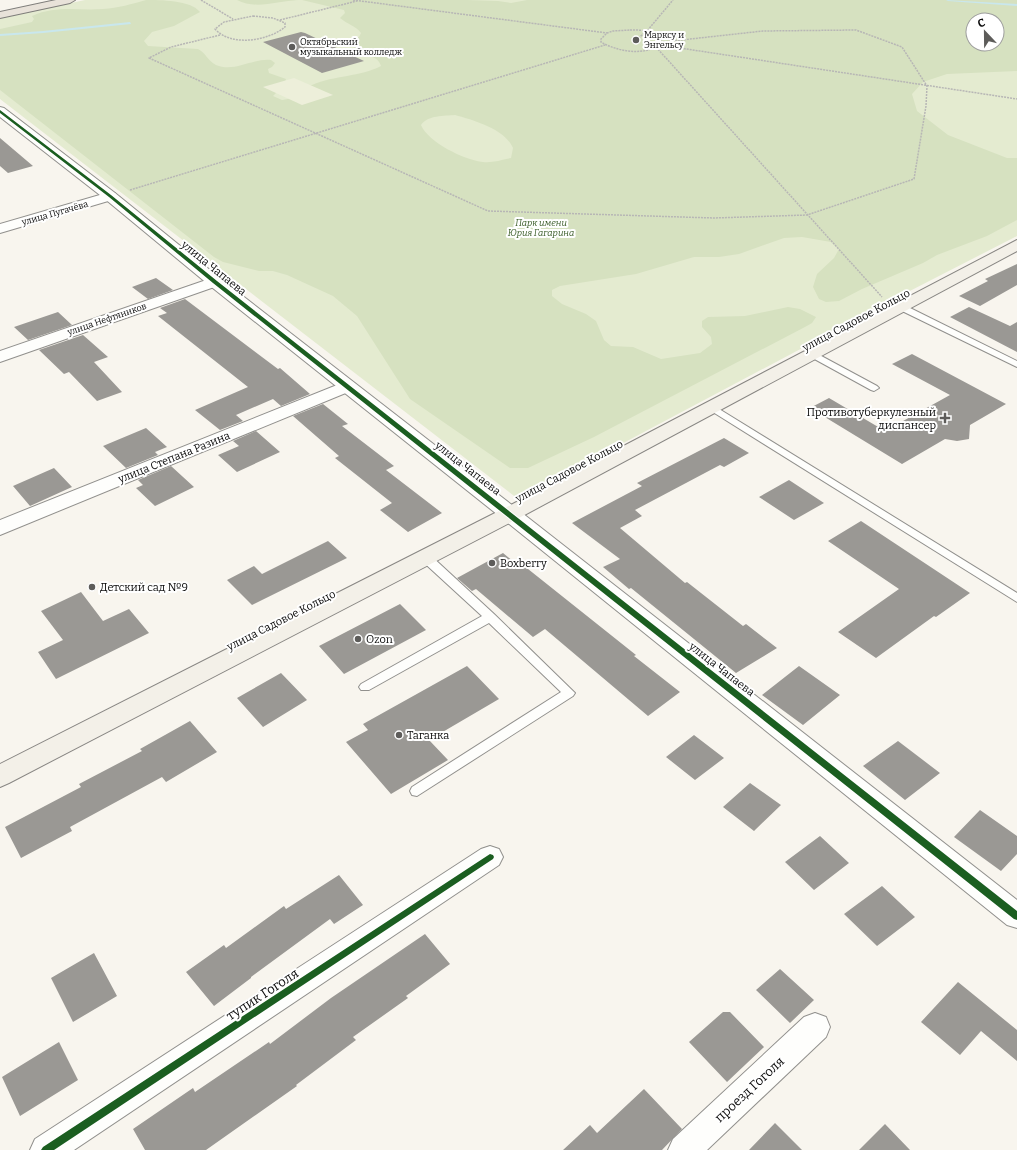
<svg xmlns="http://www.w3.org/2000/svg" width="1017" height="1150" font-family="Bitter,serif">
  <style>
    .green { fill: #e4ebd0; fill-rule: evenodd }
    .forest { fill: #d6e1c0; fill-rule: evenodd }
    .pitch { fill: #edefda }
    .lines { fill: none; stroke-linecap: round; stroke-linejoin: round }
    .stream { fill: #c9e7ed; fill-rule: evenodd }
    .building { fill: #9a9894 }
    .service-casing { stroke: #91908d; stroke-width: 2 }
    .minor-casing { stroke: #91908d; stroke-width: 2 }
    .tertiary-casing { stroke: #91908d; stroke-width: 2 }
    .secondary-casing { stroke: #888683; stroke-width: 2 }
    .primary-casing { stroke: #7e7d7a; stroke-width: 2 }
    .path { stroke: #b7b6b5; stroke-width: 1.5; stroke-dasharray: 2 1; stroke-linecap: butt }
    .service { fill: #fefefc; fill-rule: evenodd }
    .minor { fill: #fefefc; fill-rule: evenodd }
    .tertiary { fill: #fefefc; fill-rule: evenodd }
    .secondary { fill: #f3f0e8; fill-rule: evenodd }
    .primary { fill: #e8e2d9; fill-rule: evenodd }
    .cycleway-casing { stroke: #fff; stroke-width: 2 }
    .cycleway { fill: #1b5e20; fill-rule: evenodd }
    .poi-dot { fill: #5d5c5a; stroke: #fff; stroke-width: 1.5 }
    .labels { text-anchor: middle; stroke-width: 4; stroke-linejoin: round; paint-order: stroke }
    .far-poi-label { font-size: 9px; fill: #0a0a0a; stroke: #fff; text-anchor: start }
    .far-street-label { font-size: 9px; fill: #0a0a0a; stroke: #fff }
    .far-park-label { font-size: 9px; font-style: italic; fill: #365924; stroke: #fff }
    .street-label { font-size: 11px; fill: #0a0a0a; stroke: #fff }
    .poi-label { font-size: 11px; fill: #0a0a0a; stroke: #fff; text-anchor: start }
    .near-street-label { font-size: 13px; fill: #0a0a0a; stroke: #fff }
  </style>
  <rect width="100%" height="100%" fill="#f8f5ee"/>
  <!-- green -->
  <path class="green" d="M 85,0 L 1017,0 L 1017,236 L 902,295 L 518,499 L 0,99 L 0,18 ZM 973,20 L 997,20 L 997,44 L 973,44 Z"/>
  <!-- forest -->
  <path class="forest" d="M 146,0 C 160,0 191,0 200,12 L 174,26 L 152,32 L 144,41 L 148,46 L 198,49 C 205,52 208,61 216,65 C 234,73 253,58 271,60 L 275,63 L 272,67 L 268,69 L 269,73 L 286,79 L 284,85 L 273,96 L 282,100 C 295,99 301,90 312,85 C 335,75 360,77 381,66 C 378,55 366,57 358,51 C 354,48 353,46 348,44 L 349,41 L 359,37 L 361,33 C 356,26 347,24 340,18 L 345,13 L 344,10 L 302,0 L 467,0 L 498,1 L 511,3 L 527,0 L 1017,0 L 1017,71 L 947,74 L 923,82 L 912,94 L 917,111 L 948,135 L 1007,158 L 1017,158 L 1017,220 L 987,236 L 937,255 L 923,263 L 862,289 L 839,301 L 826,302 L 819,299 L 813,287 L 817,274 L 834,258 L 839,249 L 831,242 L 802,237 L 784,238 L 739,254 L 719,257 L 694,257 L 636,274 L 560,286 L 552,290 L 552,296 L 562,304 L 586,314 L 596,321 L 604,340 L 611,346 L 633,347 L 661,359 L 700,353 L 712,344 L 711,337 L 702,327 L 702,321 L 708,317 L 745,316 L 788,307 L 800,309 L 816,317 L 812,323 L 805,327 L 594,437 L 528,468 L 510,468 L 410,399 L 357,316 L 333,296 L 287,275 L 273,271 L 259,271 L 223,262 L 214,257 L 0,90 L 0,29 L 32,22 L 34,19 L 32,16 C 57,5 78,11 103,9 C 118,8 132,4 146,0 ZM 973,20 L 997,20 L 997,44 L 973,44 ZM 455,115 C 473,120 505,129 513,148 L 511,158 C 501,160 492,163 483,162 C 464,160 428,142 421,125 C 428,115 444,116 455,115 Z
    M 237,0 L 298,0 C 278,1 255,10 237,0 Z"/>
  <!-- pitch -->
  <path class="pitch" d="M 294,78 L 333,95 L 302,105 L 263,87 Z"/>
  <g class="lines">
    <!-- stream -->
    <path class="stream" d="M 946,0 L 1017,4 L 1017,6 L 948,1 Z
      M 130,22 L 131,24 L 43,33 L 0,36 L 0,34 L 43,31 Z"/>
  </g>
  <!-- building -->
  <path class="building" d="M 301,32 L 305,33 L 364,61 L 322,73 L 263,42 Z
    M 0,138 L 33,166 L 8,173 L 0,166 Z
    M 1017,264 L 1017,285 L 980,306 L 959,296 L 988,281 L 985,279 Z
    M 156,278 L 173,290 L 148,299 L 132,287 Z
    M 185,299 L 278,369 L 280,368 L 310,394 L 281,406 L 273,399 L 236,415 L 243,421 L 220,430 L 195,410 L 248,387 L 158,316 L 167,313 L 160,308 Z
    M 969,307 L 1010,326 L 1017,322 L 1017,352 L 950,317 Z
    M 58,312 L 72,325 L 28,340 L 14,327 Z
    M 83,335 L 108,357 L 94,362 L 122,392 L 97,401 L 69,372 L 64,374 L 39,350 Z
    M 912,354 L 1006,404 L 970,425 L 969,439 L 957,441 L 945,439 L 902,464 L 810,408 L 829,398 L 885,431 L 950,395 L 892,364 Z
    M 323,404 L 348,424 L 342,426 L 394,466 L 386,470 L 442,513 L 408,532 L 380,510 L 392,503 L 335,458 L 339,456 L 293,416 Z
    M 146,428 L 167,447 L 155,452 L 158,455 L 126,468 L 103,446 Z
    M 256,431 L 280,452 L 237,472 L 218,455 L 239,446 L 233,441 Z
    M 724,438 L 749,453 L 724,467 L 720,465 L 635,510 L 642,516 L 620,528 L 685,583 L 687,582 L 743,626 L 746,624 L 777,648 L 736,673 L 631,588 L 629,589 L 603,567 L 620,559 L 572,523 L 642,486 L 637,483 Z
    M 171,466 L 194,487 L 155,506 L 136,488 L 143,485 L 138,480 Z
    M 54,468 L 72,487 L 30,506 L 13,486 Z
    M 789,480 L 824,503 L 794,520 L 759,497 Z
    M 861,521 L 970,593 L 936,617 L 934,616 L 876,658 L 838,632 L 899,589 L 828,541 Z
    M 328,541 L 347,558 L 252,605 L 227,580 L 254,566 L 262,574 Z
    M 503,553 L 520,567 L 523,565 L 636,655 L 634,656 L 680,692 L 648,716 L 545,629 L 533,637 L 476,589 L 472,591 L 457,578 Z
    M 81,592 L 103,621 L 129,609 L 149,633 L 56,679 L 38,652 L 63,640 L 41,611 Z
    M 400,604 L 426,630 L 344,674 L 319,646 Z
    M 467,666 L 499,699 L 429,740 L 448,760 L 391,794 L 346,742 L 368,730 L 363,724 Z
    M 799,666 L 840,695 L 803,725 L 762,695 Z
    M 281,673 L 307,700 L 263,727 L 237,698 Z
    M 190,721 L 217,752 L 166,782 L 162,777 L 70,827 L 72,831 L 21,858 L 5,827 L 81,787 L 79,784 L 142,751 L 140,749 Z
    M 694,735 L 724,758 L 695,780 L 666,757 Z
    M 898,741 L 940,773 L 905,800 L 863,766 Z
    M 750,783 L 781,805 L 754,831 L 723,807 Z
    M 980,810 L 1017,836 L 1017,854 L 1001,871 L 954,837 Z
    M 820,836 L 849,863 L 814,890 L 785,862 Z
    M 339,875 L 363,905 L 334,924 L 330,919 L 251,977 L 251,978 L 214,1006 L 186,972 L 224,945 L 226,948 L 284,906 L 286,909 Z
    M 882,886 L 915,917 L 877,946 L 844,914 Z
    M 425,934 L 450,964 L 406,996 L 408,998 L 353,1037 L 356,1040 L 296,1085 L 297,1086 L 206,1150 L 145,1150 L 133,1129 L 193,1088 L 195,1092 L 269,1042 L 270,1044 L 331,998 Z
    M 94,953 L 117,996 L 73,1022 L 51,978 Z
    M 780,969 L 814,1000 L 790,1023 L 756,990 Z
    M 958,982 L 1017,1030 L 1017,1061 L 981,1031 L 960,1055 L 921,1022 Z
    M 723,1012 L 730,1012 L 764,1047 L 727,1082 L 689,1042 Z
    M 59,1042 L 78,1080 L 20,1116 L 2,1077 Z
    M 644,1089 L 682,1129 L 662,1150 L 563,1150 L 590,1125 L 597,1133 Z
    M 775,1123 L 802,1150 L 749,1150 Z
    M 885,1124 L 910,1150 L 859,1150 Z"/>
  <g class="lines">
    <!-- service casing -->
    <g class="service-casing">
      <path id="service" d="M 898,305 L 904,305 L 1017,361 L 1017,367 L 898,309 Z
        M 812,351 L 877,386 L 879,388 L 874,391 L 871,390 L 809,356 L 809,352 Z
        M 711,404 L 1017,593 L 1017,602 L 708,409 L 706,407 Z
        M 425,553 L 429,554 L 494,614 L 575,693 L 573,696 L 417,796 L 412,795 L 410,791 L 412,787 L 561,692 L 489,623 L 369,690 L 361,690 L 359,687 L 361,684 L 482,616 L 421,560 L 420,557 Z"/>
    </g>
    <!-- minor casing -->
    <g class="minor-casing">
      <path id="minor" d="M 110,192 L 115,193 L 117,196 L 115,199 L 0,233 L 0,224 Z
        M 215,277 L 220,279 L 223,282 L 220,285 L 0,362 L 0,351 Z
        M 347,381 L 353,382 L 356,386 L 353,390 L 0,535 L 0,520 Z
        M 510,508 L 517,509 L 1017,900 L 1017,928 L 1007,925 L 503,519 L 500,514 L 503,509 Z
        M 490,846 L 499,849 L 503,857 L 499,865 L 74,1150 L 30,1150 L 35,1139 L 481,849 Z
        M 815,1013 L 826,1017 L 830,1027 L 826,1037 L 707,1150 L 668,1150 L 673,1139 L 804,1017 Z"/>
    </g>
    <!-- tertiary casing -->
    <g class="tertiary-casing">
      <path id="tertiary" d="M 0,107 L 4,108 L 115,193 L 221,279 L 517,509 L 520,514 L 517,519 L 510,521 L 503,519 L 209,285 L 105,199 L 0,117 Z"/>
    </g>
    <!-- secondary casing -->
    <g class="secondary-casing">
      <path id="secondary" d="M 1017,240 L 1017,251 L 517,519 L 9,783 L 0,787 L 0,764 L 503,509 Z"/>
    </g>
    <!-- primary casing -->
    <g class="primary-casing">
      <path id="primary" d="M 56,0 L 75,0 L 70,3 L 0,18 L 0,12 Z"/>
    </g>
    <!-- path -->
    <path class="path" d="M 201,0 L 233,19
      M 353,0 L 607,33
      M 253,16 L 273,18 L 285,23 L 285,27 C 268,41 231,47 215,29 L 224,22 Z
      M 280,20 L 357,1
      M 630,30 C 642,30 656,30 663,42 C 647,57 618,52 601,42 L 601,39 L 607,33 L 613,31 Z
      M 220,35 L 171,47 L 149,58 L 488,211 L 714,218 L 807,215 L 914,179 L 926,106 L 927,86 L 902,47 L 856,30 L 763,31 L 663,42
      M 636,40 L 647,31 L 673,0
      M 660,45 L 1017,99
      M 656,47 L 882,297
      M 130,190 L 605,45"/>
    <!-- service -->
    <use href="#service" class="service"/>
    <!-- minor -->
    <use href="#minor" class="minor"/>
    <!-- tertiary -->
    <use href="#tertiary" class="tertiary"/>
    <!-- secondary -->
    <use href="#secondary" class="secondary"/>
    <!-- primary -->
    <use href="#primary" class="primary"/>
    <!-- cycleway casing -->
    <g class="cycleway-casing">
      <path id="cycleway" d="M 0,110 L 111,195 L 217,281 L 1017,911 L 1017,920 L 1014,919 L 213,283 L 109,197 L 0,113 Z
        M 490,854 L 493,855 L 494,857 L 493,859 L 54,1150 L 41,1150 L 43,1147 Z"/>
    </g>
    <!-- cycleway -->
    <use href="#cycleway" class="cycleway"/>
  </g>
  <!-- markers -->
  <g class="poi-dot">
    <circle cx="636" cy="40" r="4"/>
    <circle cx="292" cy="47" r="4"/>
    <path d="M943 412h4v4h4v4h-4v4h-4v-4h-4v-4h4z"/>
    <circle cx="492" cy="563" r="4"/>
    <circle cx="92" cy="587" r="4"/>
    <circle cx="358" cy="639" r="4"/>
    <circle cx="399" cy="735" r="4"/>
  </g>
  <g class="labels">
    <!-- far-poi labels -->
    <g class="far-poi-label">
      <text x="644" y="38">Марксу и<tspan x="644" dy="10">Энгельсу</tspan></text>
      <text x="300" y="45">Октябрьский<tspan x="300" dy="10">музыкальный колледж</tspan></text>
    </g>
    <!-- far-street labels -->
    <g class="far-street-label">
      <text transform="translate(55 213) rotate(-16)" y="3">улица Пугачёва</text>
      <text transform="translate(107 319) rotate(-19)" y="3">улица Нефтяников</text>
    </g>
    <!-- far-park labels -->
    <g class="far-park-label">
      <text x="541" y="226">Парк имени<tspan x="541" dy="10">Юрия Гагарина</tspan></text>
    </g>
    <!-- street labels -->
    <g class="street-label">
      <text transform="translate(214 268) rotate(39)" y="4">улица Чапаева</text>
      <text transform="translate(856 320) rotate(-28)" y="4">улица Садовое Кольцо</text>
      <text transform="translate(174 457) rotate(-22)" y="4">улица Степана Разина</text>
      <text transform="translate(468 468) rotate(38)" y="4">улица Чапаева</text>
      <text transform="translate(569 471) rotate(-28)" y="4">улица Садовое Кольцо</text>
      <text transform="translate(281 620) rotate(-27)" y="4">улица Садовое Кольцо</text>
      <text transform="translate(722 669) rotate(38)" y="4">улица Чапаева</text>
    </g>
    <!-- poi labels -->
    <g class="poi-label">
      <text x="936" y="416" text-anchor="end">Противотуберкулезный<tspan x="936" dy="13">диспансер</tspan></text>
      <text x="500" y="567">Boxberry</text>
      <text x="100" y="591">Детский сад №9</text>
      <text x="366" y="643">Ozon</text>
      <text x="407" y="739">Таганка</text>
    </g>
    <!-- near-street labels -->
    <g class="near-street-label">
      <text transform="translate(262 994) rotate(-33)" y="5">тупик Гоголя</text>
      <text transform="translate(749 1089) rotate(-43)" y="5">проезд Гоголя</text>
    </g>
  </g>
  <!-- north arrow -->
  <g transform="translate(985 32) rotate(338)"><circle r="19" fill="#ffffff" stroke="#9d9d9d"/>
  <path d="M0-3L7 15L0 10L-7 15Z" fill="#5d5c5a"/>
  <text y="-6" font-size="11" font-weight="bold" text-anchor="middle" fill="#0a0a0a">С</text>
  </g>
</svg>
